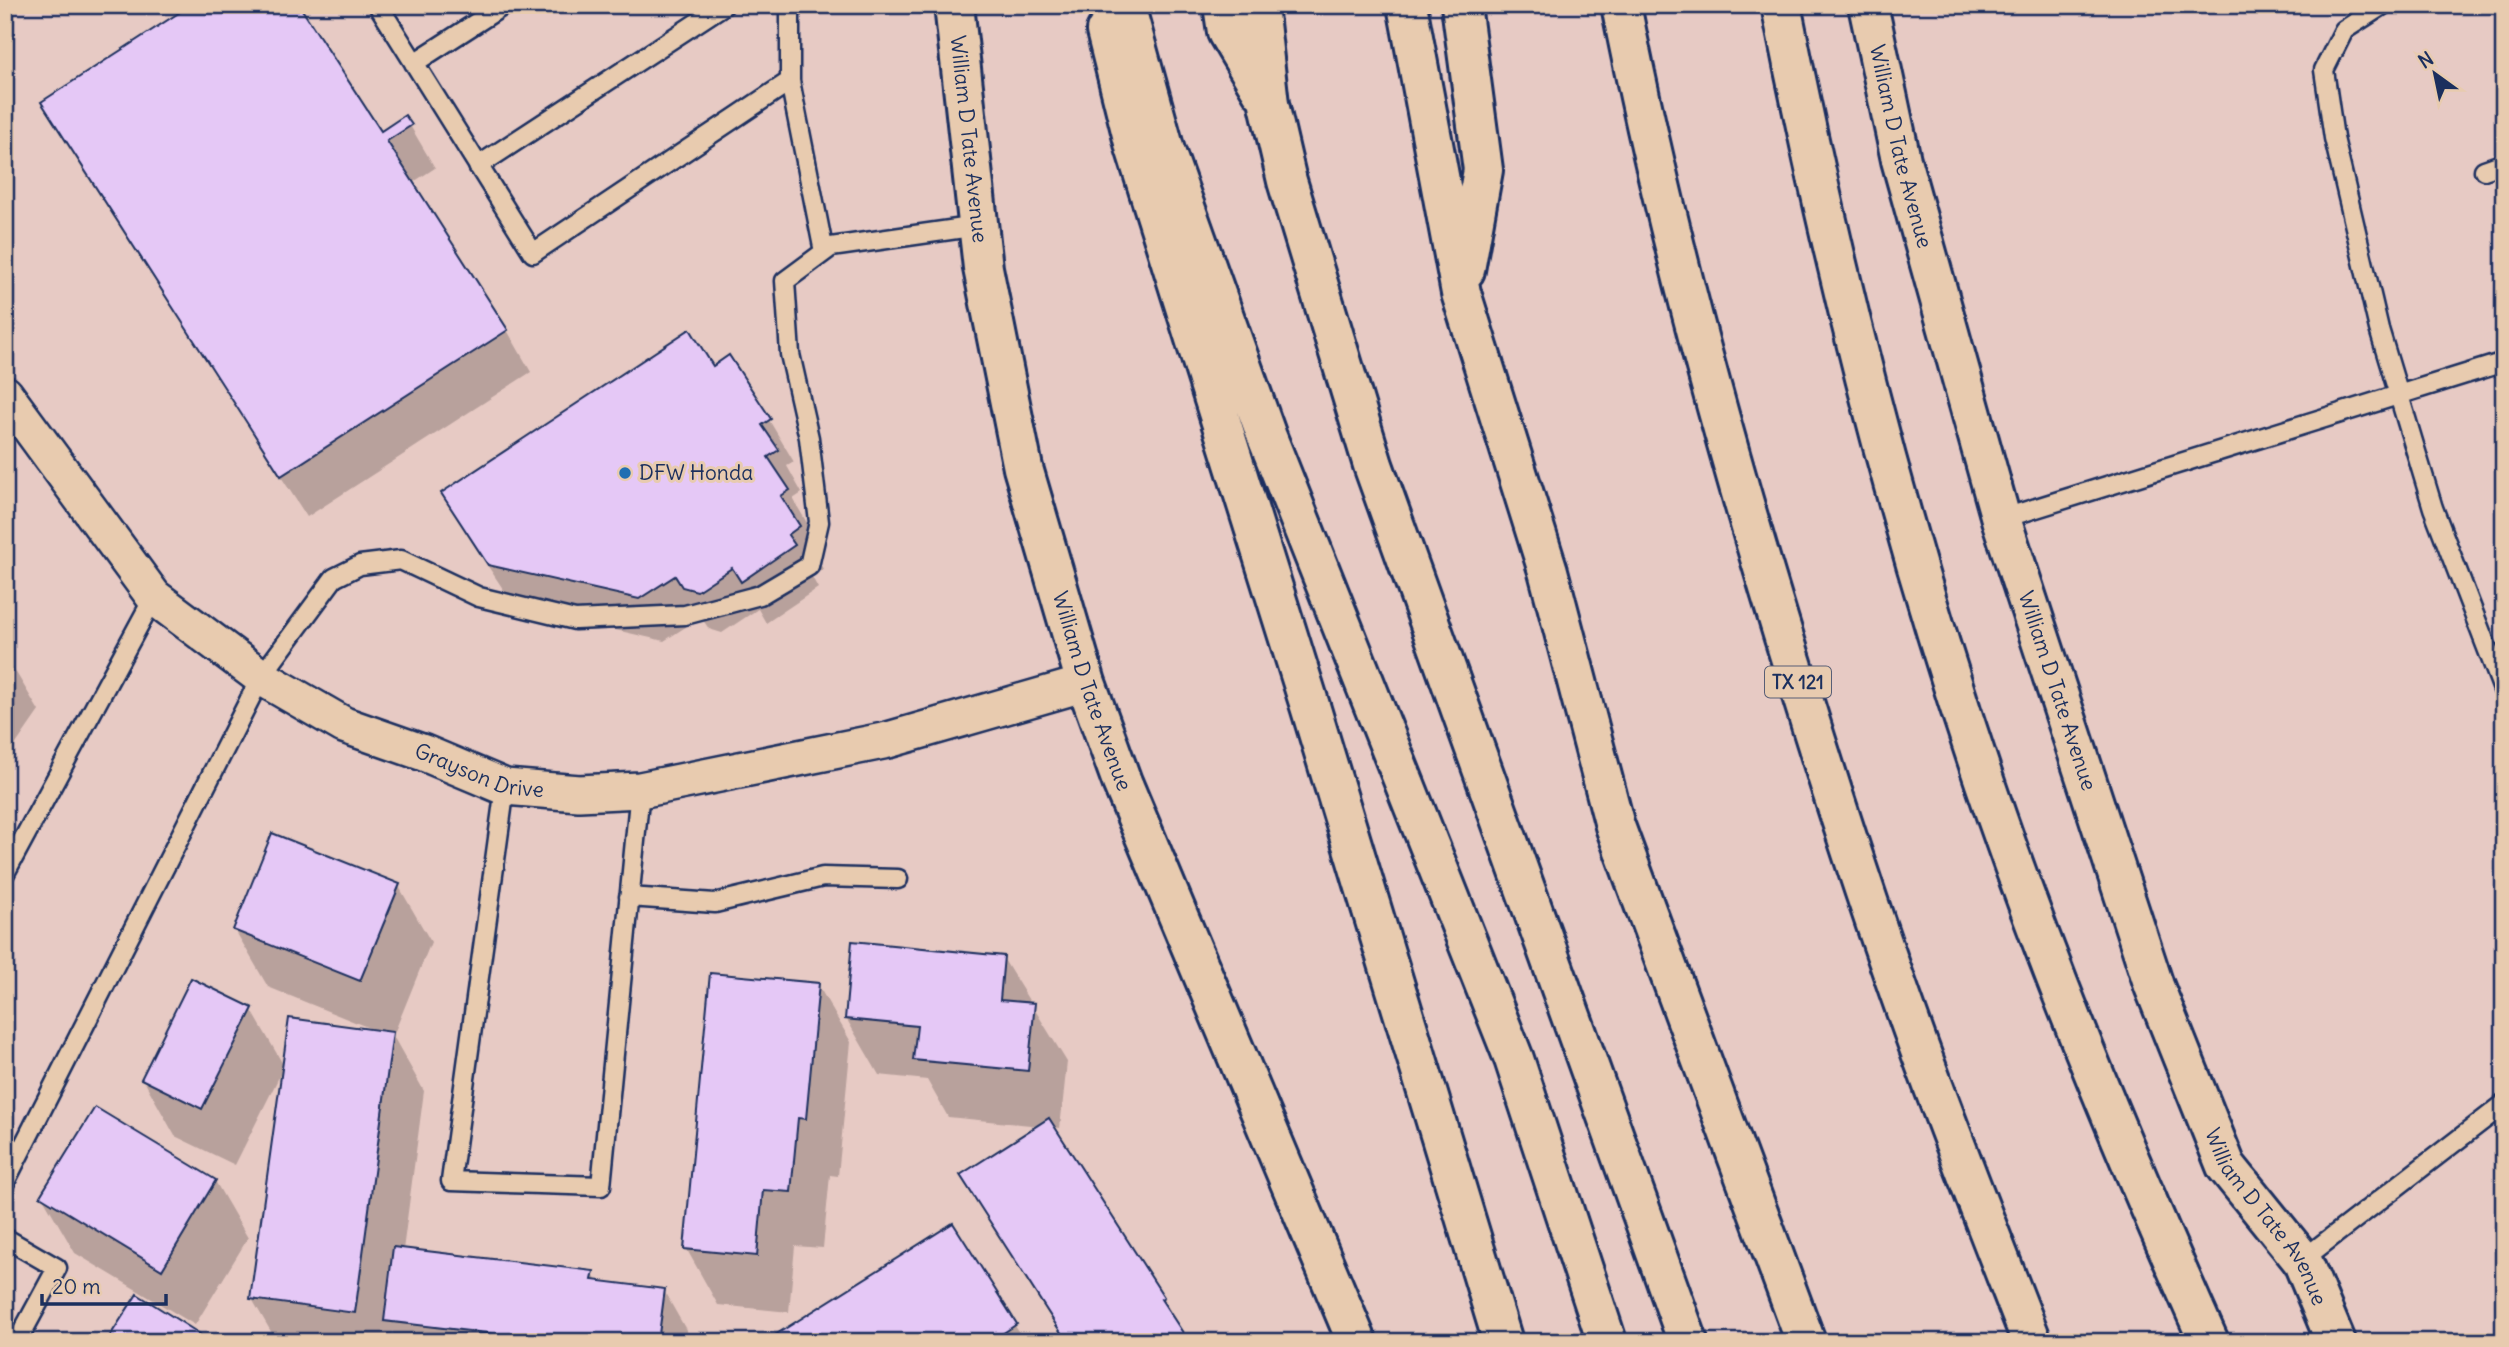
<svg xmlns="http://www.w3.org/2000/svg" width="2509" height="1347" font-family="Delius,sans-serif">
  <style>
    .shadow { fill: #0003 }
    .building { fill: #e5c8f6; stroke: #1b2f5e; stroke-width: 2 }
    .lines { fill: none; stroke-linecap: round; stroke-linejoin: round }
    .service-casing { stroke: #1b2f5e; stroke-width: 23 }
    .minor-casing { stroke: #1b2f5e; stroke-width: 40 }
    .secondary-casing { stroke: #1b2f5e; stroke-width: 44 }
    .motorway-casing { stroke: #1b2f5e; stroke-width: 44 }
    .service { stroke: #e8cbaf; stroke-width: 18 }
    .minor { stroke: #e8cbaf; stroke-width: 35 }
    .secondary { stroke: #e8cbaf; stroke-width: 38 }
    .motorway { stroke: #e8cbaf; stroke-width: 38 }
    .poi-dot { fill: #1f6fb2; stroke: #e8cbaf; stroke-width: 2.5 }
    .labels { text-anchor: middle; stroke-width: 6; stroke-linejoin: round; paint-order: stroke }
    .shield { fill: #e8cbaf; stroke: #585e76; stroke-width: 2 }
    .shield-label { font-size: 19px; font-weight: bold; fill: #1b2f5e }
    .street-label { font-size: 21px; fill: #1b2f5e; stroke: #e8cbaf }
    .poi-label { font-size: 21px; fill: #1b2f5e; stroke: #e8cbaf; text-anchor: start }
  </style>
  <rect width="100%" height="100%" fill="#e7cac4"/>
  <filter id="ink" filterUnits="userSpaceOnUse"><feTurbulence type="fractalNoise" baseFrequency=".0143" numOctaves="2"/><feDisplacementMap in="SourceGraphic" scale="14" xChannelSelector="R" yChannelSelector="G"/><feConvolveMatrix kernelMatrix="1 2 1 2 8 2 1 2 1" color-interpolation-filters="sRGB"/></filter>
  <g filter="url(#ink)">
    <!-- shadow -->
    <path class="shadow" d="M 43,103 L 380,133 L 405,117 L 435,168 L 412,183 L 507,330 L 531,372 L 307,517 L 67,145 Z
      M 713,368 L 769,420 L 794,462 L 787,466 L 802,493 L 793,499 L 813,533 L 805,538 L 823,569 L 812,577 L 818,588 L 766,623 L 758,609 L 722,633 L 709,629 L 701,617 L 664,641 L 515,607 L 468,536 L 443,494 Z
      M 5,654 L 39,711 L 5,760 Z
      M 398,885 L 431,942 L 393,1036 L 424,1091 L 403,1250 L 592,1273 L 598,1283 L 664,1291 L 693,1342 L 398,1342 L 392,1331 L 391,1342 L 277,1342 L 252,1299 L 283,1069 L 235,1165 L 175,1136 L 143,1079 L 251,1009 L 284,1066 L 377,1031 L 268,987 L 235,930 Z
      M 1003,958 L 1067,1062 L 1060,1128 L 1053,1127 L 1163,1298 L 1188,1342 L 1066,1342 L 995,1232 L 962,1175 L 1040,1126 L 948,1117 L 927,1080 L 879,1075 L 846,1018 Z
      M 818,985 L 851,1042 L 838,1176 L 830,1175 L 823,1248 L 795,1246 L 789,1312 L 718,1305 L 686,1248 Z
      M 215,1181 L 248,1238 L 195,1325 L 75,1253 L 42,1196 Z
      M 953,1225 L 1025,1342 L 767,1342 Z"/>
    <!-- building -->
    <path class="building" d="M 191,5 L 299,5 L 381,131 L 405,115 L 412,125 L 387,141 L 508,330 L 281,476 L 41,102 Z
      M 690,329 L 713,366 L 729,355 L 771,419 L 762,425 L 779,450 L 768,457 L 790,490 L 781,496 L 800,526 L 788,535 L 795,545 L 741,582 L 732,568 L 697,591 L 682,587 L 675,576 L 639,599 L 488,565 L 441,493 Z
      M 272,833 L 400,884 L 360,981 L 233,930 Z
      M 852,941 L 1004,956 L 1000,1000 L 1035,1003 L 1028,1071 L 913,1060 L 917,1026 L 845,1019 Z
      M 710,973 L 819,983 L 806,1119 L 798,1118 L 791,1192 L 763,1190 L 757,1256 L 684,1249 Z
      M 191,978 L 253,1008 L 202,1109 L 141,1079 Z
      M 289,1018 L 393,1032 L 355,1313 L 250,1299 Z
      M 95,1107 L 216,1180 L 162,1270 L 40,1196 Z
      M 1049,1118 L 1164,1297 L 1161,1299 L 1189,1342 L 1067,1342 L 960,1175 Z
      M 953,1223 L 1017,1324 L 990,1342 L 764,1342 Z
      M 393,1247 L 594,1271 L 592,1280 L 665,1289 L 658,1342 L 562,1342 L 384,1321 Z
      M 137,1294 L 200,1334 L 195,1342 L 106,1342 Z"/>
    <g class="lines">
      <!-- service casing -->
      <g class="service-casing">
        <path id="service" d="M 378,5 L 533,253 L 790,81 L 824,252
          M 790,5 L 790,81
          M 2383,5 L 2344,30 L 2324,70 L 2334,138 L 2379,329 L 2433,508 L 2504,692
          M 414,63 L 504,5
          M 478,166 L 724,5
          M 2484,170 L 2504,163
          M 2001,519 L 2504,362
          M 505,787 L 451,1181 L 601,1186 L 640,790
          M 5,873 L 154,597
          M 629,897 L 715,903 L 823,877 L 898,879
          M 5,1182 L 261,677 L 334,578 L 360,565 L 401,560 L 479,597 L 575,620 L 685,615 L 760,595 L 809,566 L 819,522 L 809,438 L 790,354 L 785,281 L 831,247 L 978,226
          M 5,1238 L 57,1268 L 17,1342
          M 2302,1260 L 2504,1104"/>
      </g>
      <!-- minor casing -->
      <g class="minor-casing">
        <g id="minor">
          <path id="s1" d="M 5,394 L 154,597 L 261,677 L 344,725 L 424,753 L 505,787 L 579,793 L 640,790 L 888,740 L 1086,683"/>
        </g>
      </g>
      <!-- secondary casing -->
      <g class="secondary-casing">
        <g id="secondary">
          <path id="s2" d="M 954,5 L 983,268 L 1023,468 L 1086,683 L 1122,782 L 1357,1342"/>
          <path id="s3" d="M 1868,5 L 1901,160 L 2001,519 L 2154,986 L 2226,1166 L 2302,1260 L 2336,1342"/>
        </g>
      </g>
      <!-- motorway casing -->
      <g class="motorway-casing">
        <path id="motorway" d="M 1125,5 L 1165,151 L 1267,437 L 1514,1059 L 1607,1342
          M 1223,5 L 1227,32 L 1262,91
          M 1258,5 L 1269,104 L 1287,181 L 1373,465 L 1688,1342
          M 1407,5 L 1461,293 L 1548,571 L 1615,826 L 1806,1342
          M 1461,5 L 1483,170 L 1465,270
          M 1621,5 C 1666,235 1729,462 1799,686 C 1843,829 1890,972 1943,1112 C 1972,1189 2002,1265 2032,1342
          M 1781,5 C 1835,279 1905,554 1997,818 C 2059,996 2132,1169 2209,1342
          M 1106,31 L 1135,147 L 1310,706 L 1503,1342"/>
      </g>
      <!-- service -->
      <use href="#service" class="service"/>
      <!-- minor -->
      <use href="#minor" class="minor"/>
      <!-- secondary -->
      <use href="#secondary" class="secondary"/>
      <!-- motorway -->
      <use href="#motorway" class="motorway"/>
    </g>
  </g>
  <!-- markers -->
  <circle class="poi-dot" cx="625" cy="473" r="7"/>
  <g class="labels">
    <!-- shield labels -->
    <rect class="shield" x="1765" y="666.5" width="66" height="31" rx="5"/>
    <g class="shield-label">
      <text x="1798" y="689">TX 121</text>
    </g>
    <!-- street labels -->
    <g class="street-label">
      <text dy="7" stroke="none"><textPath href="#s2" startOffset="135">William D Tate Avenue</textPath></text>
      <text dy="7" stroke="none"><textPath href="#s3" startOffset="145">William D Tate Avenue</textPath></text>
      <text dy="7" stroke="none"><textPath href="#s2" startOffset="702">William D Tate Avenue</textPath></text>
      <text dy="7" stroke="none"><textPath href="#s3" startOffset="712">William D Tate Avenue</textPath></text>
      <text dy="7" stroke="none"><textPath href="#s1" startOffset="625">Grayson Drive</textPath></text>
      <text dy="7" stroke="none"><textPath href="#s3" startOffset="1281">William D Tate Avenue</textPath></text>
    </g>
    <!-- poi labels -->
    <g class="poi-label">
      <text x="639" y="480">DFW Honda</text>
    </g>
  </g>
  <!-- margin -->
  <rect width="2509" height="1347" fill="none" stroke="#e8cbaf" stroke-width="28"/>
  <rect x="14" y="14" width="2481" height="1319" fill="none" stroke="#1b2f5e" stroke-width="2.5" filter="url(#ink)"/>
  <!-- north arrow -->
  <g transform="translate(2435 74) rotate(327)" stroke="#e8cbaf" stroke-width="5" paint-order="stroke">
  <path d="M0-5L12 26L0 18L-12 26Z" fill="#1b2f5e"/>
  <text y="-10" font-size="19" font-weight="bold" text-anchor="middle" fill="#1b2f5e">N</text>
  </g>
  <!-- scale -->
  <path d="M42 1294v10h124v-10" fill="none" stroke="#1b2f5e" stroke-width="3.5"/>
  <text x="52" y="1294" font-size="21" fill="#1b2f5e" stroke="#e8cbaf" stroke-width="5" paint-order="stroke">20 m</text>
</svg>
